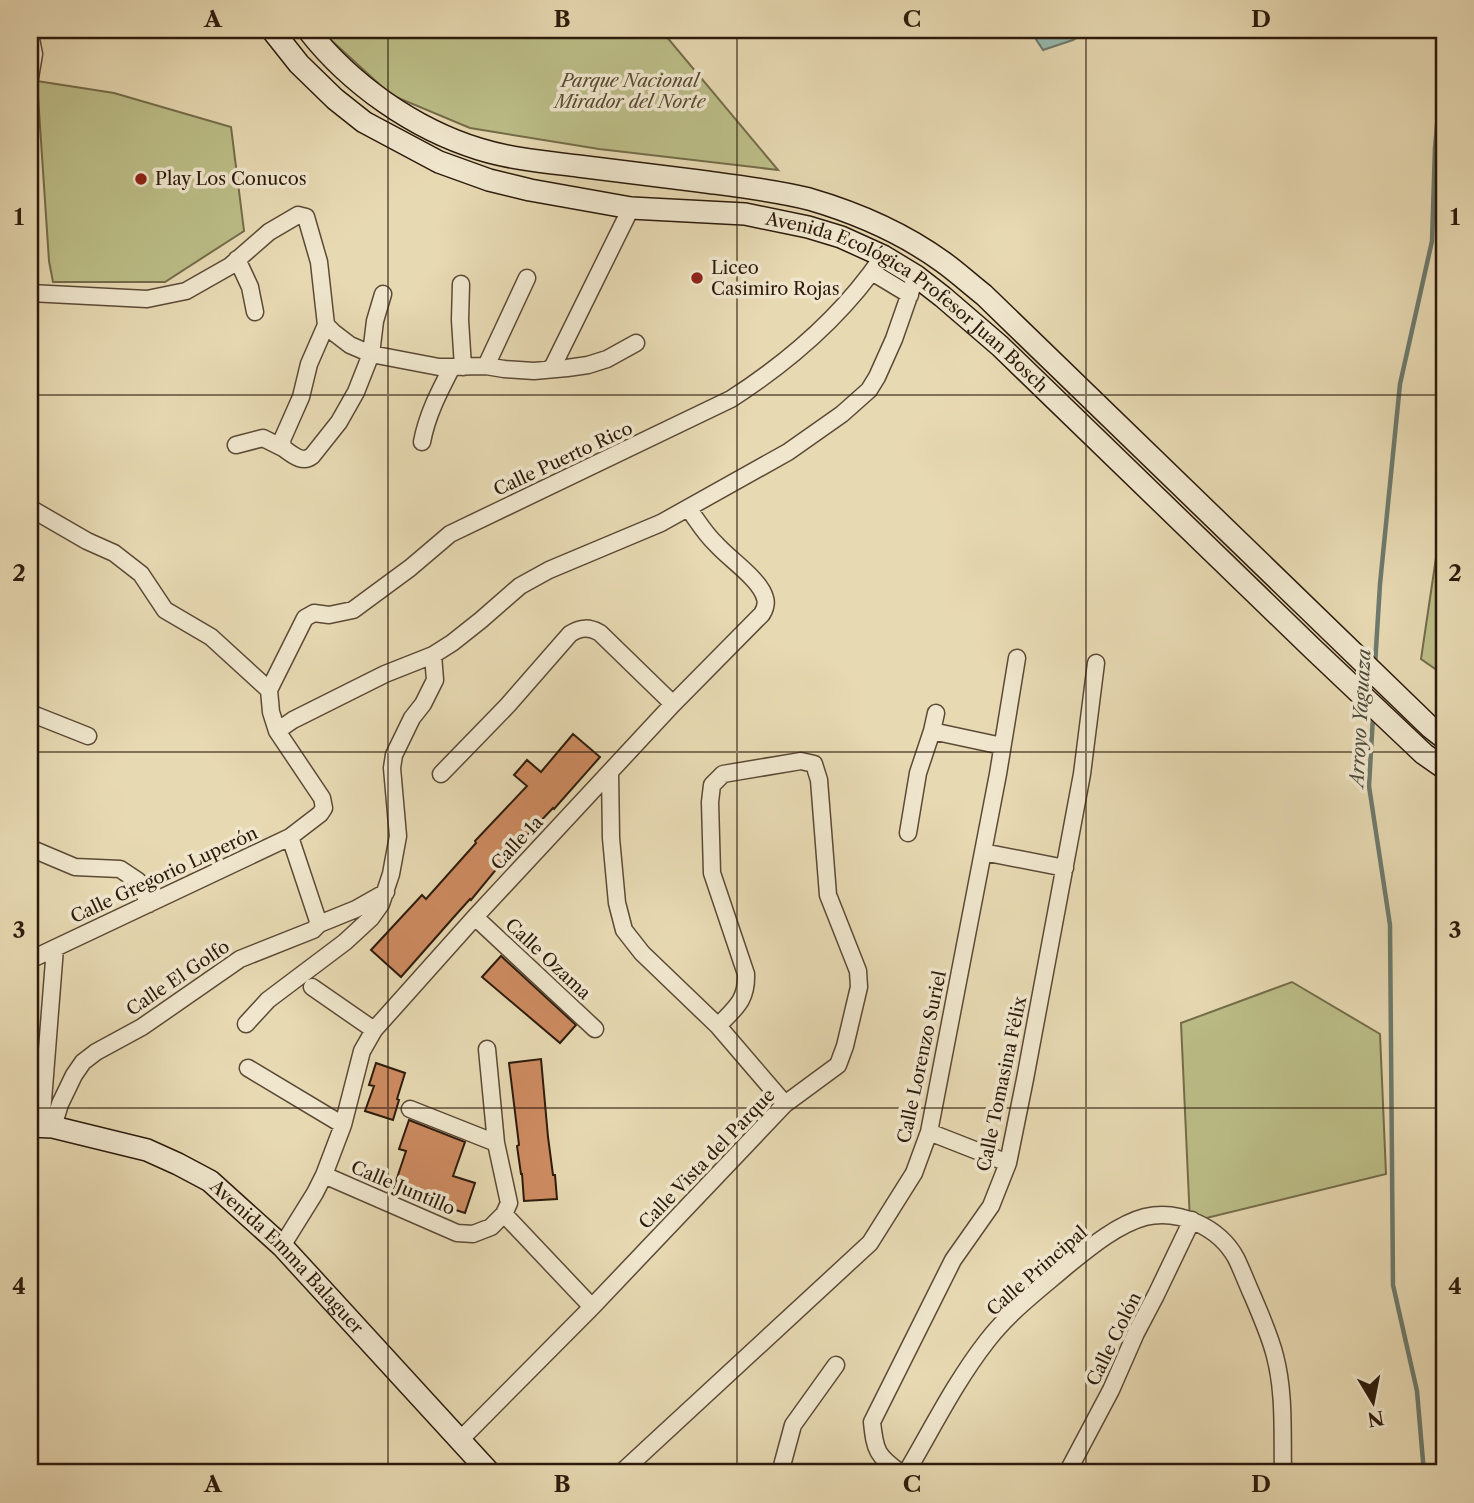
<svg xmlns="http://www.w3.org/2000/svg" width="1474" height="1503" font-family="'Libre Caslon Text',serif">
  <style>
    .green { fill: #bcbe88; stroke: #746c4a; stroke-width: 2 }
    .water { fill: #97baae; stroke: #6d7a6d; stroke-width: 2 }
    .lines { fill: none; stroke-linecap: round; stroke-linejoin: round }
    .stream { stroke: #6d7a6d; stroke-width: 4.5 }
    .building { fill: #ce8b61; stroke: #2d1b0c; stroke-width: 2 }
    .street-casing { stroke: #5c4a36; stroke-width: 19 }
    .secondary-casing { stroke: #2d1b0c; stroke-width: 24 }
    .street { stroke: #efe6cd; stroke-width: 16 }
    .secondary { stroke: #efe6cd; stroke-width: 21 }
    .grid { fill: none; stroke: #2d1b0c; stroke-width: 2; stroke-opacity: 0.55 }
    .poi-dot { fill: #8f2418; stroke: #efe6cd; stroke-width: 2.5 }
    .labels { text-anchor: middle; stroke-width: 7; stroke-linejoin: round; paint-order: stroke }
    .park-label { font-size: 18px; font-style: italic; fill: #584c31; stroke: #efe6cd }
    .poi-label { font-size: 18px; fill: #2d1b0c; stroke: #efe6cd; text-anchor: start }
    .street-label { font-size: 18px; fill: #2d1b0c; stroke: #efe6cd }
    .water-label { font-size: 19px; font-style: italic; fill: #4d4b3d; stroke: #efe6cd }
    .neatline { fill: none; stroke: #2d1b0c; stroke-width: 2.5 }
    .grid-label { font-size: 23px; text-anchor: middle; font-weight: bold; fill: #2d1b0c }
  </style>
  <rect width="100%" height="100%" fill="#e7d9b2"/>
  <filter id="stains"><feTurbulence type="fractalNoise" baseFrequency=".00286" numOctaves="4"/><feColorMatrix values="0 0 0 0 .2 0 0 0 0 .09 0 0 0 0 .02 0 0 0 .5 -.17"/></filter>
  <radialGradient id="worn" r=".72"><stop offset=".6" stop-color="#630" stop-opacity="0"/><stop offset="1" stop-color="#630" stop-opacity=".3"/></radialGradient>
  <!-- green -->
  <path class="green" d="M 320,30 L 661,30 L 778,170 L 599,149 L 470,128 L 391,95 Z
    M 37,81 L 114,93 L 231,127 L 244,231 L 165,282 L 53,282 L 49,261 Z
    M 1444,520 L 1444,675 L 1421,659 L 1441,524 Z
    M 1292,982 L 1380,1034 L 1386,1174 L 1190,1222 L 1181,1023 Z"/>
  <!-- water -->
  <path class="water" d="M 1030,30 L 1090,30 L 1073,40 L 1043,50 Z"/>
  <g class="lines">
    <!-- stream -->
    <path class="stream" d="M 1375,665 L 1380,584 L 1400,384 L 1432,241 L 1435,148 L 1444,48
      M 1373,716 L 1369,786 L 1390,925 L 1393,1285 L 1417,1391 L 1424,1473"/>
  </g>
  <!-- building -->
  <path class="building" d="M 573,734 L 600,757 L 554,809 L 553,808 L 518,845 L 517,844 L 471,900 L 470,899 L 453,918 L 401,977 L 371,950 L 422,895 L 426,899 L 476,843 L 475,841 L 527,786 L 514,775 L 527,760 L 541,772 Z
    M 501,956 L 576,1025 L 560,1043 L 482,977 Z
    M 541,1059 L 548,1137 L 553,1175 L 555,1175 L 557,1199 L 524,1201 L 522,1174 L 521,1174 L 517,1146 L 519,1145 L 509,1063 Z
    M 376,1063 L 405,1073 L 397,1099 L 399,1100 L 393,1120 L 365,1111 L 374,1086 L 369,1085 Z
    M 409,1120 L 465,1142 L 453,1176 L 475,1183 L 465,1213 L 393,1190 L 406,1151 L 399,1149 Z"/>
  <g class="lines">
    <!-- street casing -->
    <g class="street-casing">
      <path id="street" d="M 30,34 L 34,54 L 30,78
        M 237,259 L 250,287 L 255,312
        M 872,272 L 910,295
        M 461,284 L 460,320 L 463,367
        M 30,293 L 147,299 L 186,291 L 230,266 L 269,232 L 298,215 L 306,217 L 319,262 L 326,325 L 333,332 L 350,345 L 371,354 L 439,367 L 486,366 L 504,369 L 534,371 L 567,368 L 588,365 L 607,359 L 636,343
        M 326,325 L 309,364 L 301,397 L 282,440 L 283,448 C 292,454 302,464 312,456 L 339,422 L 356,392 L 371,354 L 375,321 L 383,294
        M 486,366 L 527,278
        M 548,370 L 553,366 L 631,208
        M 422,442 C 427,415 439,392 452,367
        M 236,445 L 263,438 L 283,448
        M 30,508 L 87,541 L 114,553 L 141,574 L 165,610 L 211,637 L 269,690
        M 269,690 L 305,618 L 314,613 L 329,615 L 353,610 L 410,568 L 450,534 L 731,399 C 790,361 844,314 883,256
        M 30,713 L 88,736
        M 277,731 L 293,720 L 385,674 L 433,655 L 452,643 L 481,620 L 520,586 L 549,570 L 661,523 L 788,452 L 842,414 L 869,390 L 877,377 L 894,339 L 916,276
        M 932,731 L 936,713
        M 610,772 L 611,838 L 617,903 L 624,930 L 642,953 L 718,1026 L 785,1104
        M 441,774 L 508,705 L 570,634 C 581,627 589,627 600,633 L 673,704
        M 908,833 L 918,773 L 932,731 L 1002,746
        M 30,848 L 75,867 L 120,869 L 138,881 L 149,904
        M 983,852 L 1065,868
        M 475,917 L 595,1029
        M 319,924 L 356,909 L 386,892
        M 30,960 L 55,948
        M 312,987 L 374,1030
        M 246,1024 L 268,1000 L 345,942 L 371,918 L 381,904 L 391,874 L 398,836 L 392,768 L 394,755 L 412,718 L 423,704 L 435,680 L 433,655
        M 248,1068 L 343,1125
        M 410,1109 L 496,1143
        M 41,1126 L 55,948 L 290,837 L 320,814 L 324,808 L 322,798 L 277,731 L 271,712 L 269,690
        M 53,1127 L 60,1104 L 74,1075 L 83,1062 L 96,1052 L 142,1027 L 240,959 L 313,930 L 319,924 L 290,837
        M 929,1132 L 1008,1163
        M 324,1175 L 457,1233 L 473,1234 L 491,1227 L 504,1214 L 509,1203 L 496,1143 L 487,1049
        M 504,1214 L 592,1307
        M 282,1246 L 315,1193 L 324,1175 L 343,1125 L 362,1051 L 374,1030 L 475,917 L 673,704 L 762,614 C 765,609 767,604 765,598 C 760,579 729,559 716,544 C 705,534 697,520 688,508
        M 460,1440 L 592,1307 L 785,1104 L 838,1065 L 845,1046 L 859,987 L 858,971 L 828,895 L 819,780 L 814,764 L 801,761 L 723,774 L 712,785 L 710,802 L 712,873 L 746,974 C 747,1001 735,1008 718,1026
        M 621,1473 L 870,1243 L 914,1173 L 929,1132 L 998,774 L 1017,658
        M 780,1473 L 793,1425 L 836,1365
        M 901,1473 C 877,1456 875,1451 872,1422 L 953,1260 L 991,1206 L 1008,1163 L 1025,1079 L 1082,774 L 1096,663
        M 906,1473 C 932,1429 955,1382 987,1341 C 1009,1312 1040,1289 1068,1265 C 1089,1248 1118,1224 1145,1217 C 1179,1209 1219,1227 1236,1258 C 1242,1270 1247,1284 1253,1297 C 1261,1316 1270,1336 1275,1356 C 1285,1394 1282,1435 1283,1473
        M 1067,1473 L 1111,1390 L 1136,1333 L 1156,1295 L 1192,1220"/>
    </g>
    <!-- secondary casing -->
    <g class="secondary-casing">
      <g id="secondary">
        <path id="s1" d="M 272,30 L 299,64 L 335,99 L 364,122 L 439,162 L 489,180 L 530,190 L 631,208 L 745,214 L 808,227 L 841,237 L 883,256 L 916,276 L 943,297 L 1000,346 L 1313,649 L 1424,754 L 1444,768"/>
        <path d="M 308,30 C 350,84 414,129 479,149 C 511,159 545,162 578,166 C 619,171 659,176 699,181 C 736,186 773,190 809,199 C 857,213 903,233 943,262 C 957,272 970,284 984,295 L 1430,727 L 1444,738"/>
        <path id="s2" d="M 30,1126 L 53,1127 L 147,1150 L 178,1164 L 210,1181 L 282,1246 L 490,1473"/>
      </g>
    </g>
    <!-- street -->
    <use href="#street" class="street"/>
    <!-- secondary -->
    <use href="#secondary" class="secondary"/>
  </g>
  <!-- grid -->
  <path class="grid" d="M 388,30 L 388,1473M 737,30 L 737,1473M 1086,30 L 1086,1473M 30,395 L 1444,395M 30,752 L 1444,752M 30,1108 L 1444,1108"/>
  <!-- markers -->
  <g class="poi-dot">
    <circle cx="141" cy="179" r="7"/>
    <circle cx="697" cy="278" r="7"/>
  </g>
  <g class="labels">
    <!-- park labels -->
    <g class="park-label">
      <text x="630" y="87">Parque Nacional<tspan x="630" dy="21">Mirador del Norte</tspan></text>
    </g>
    <!-- poi labels -->
    <g class="poi-label">
      <text x="155" y="185">Play Los Conucos</text>
      <text x="711" y="274">Liceo<tspan x="711" dy="21">Casimiro Rojas</tspan></text>
    </g>
    <!-- street labels -->
    <g class="street-label">
      <text dy="6" stroke="none"><textPath href="#s1" startOffset="716">Avenida Ecológica Profesor Juan Bosch</textPath></text>
      <text transform="translate(563 459) rotate(-25)" y="6">Calle Puerto Rico</text>
      <text transform="translate(517 843) rotate(-47)" y="6">Calle 1a</text>
      <text transform="translate(164 875) rotate(-25)" y="6">Calle Gregorio Luperón</text>
      <text transform="translate(548 959) rotate(43)" y="6">Calle Ozama</text>
      <text transform="translate(178 978) rotate(-34)" y="6">Calle El Golfo</text>
      <text transform="translate(922 1057) rotate(-78)" y="6">Calle Lorenzo Suriel</text>
      <text transform="translate(1002 1084) rotate(-78)" y="6">Calle Tomasina Félix</text>
      <text transform="translate(707 1159) rotate(-46)" y="6">Calle Vista del Parque</text>
      <text transform="translate(403 1188) rotate(23)" y="6">Calle Juntillo</text>
      <text dy="6" stroke="none"><textPath href="#s2" startOffset="298">Avenida Emma Balaguer</textPath></text>
      <text transform="translate(1037 1271) rotate(-41)" y="6">Calle Principal</text>
      <text transform="translate(1114 1339) rotate(-64)" y="6">Calle Colón</text>
    </g>
    <!-- water labels -->
    <g class="water-label">
      <text transform="translate(1360 718) rotate(-87)" y="7">Arroyo Yaguaza</text>
    </g>
  </g>
  <!-- margin -->
  <rect width="1474" height="1503" fill="none" stroke="#e7d9b2" stroke-width="77"/>
  <!-- north arrow -->
  <g transform="translate(1373 1402) rotate(170)" stroke="#efe6cd" stroke-width="5" paint-order="stroke">
  <path d="M0-5L12 26L0 18L-12 26Z" fill="#2d1b0c"/>
  <text y="-10" font-size="19" font-weight="bold" text-anchor="middle" fill="#2d1b0c">N</text>
  </g>
  <rect x="38" y="38" width="1398" height="1426" class="neatline"/>
  <g class="grid-label">
    <text x="213" y="27">A</text>
    <text x="562" y="27">B</text>
    <text x="912" y="27">C</text>
    <text x="1261" y="27">D</text>
    <text x="19" y="225">1</text>
    <text x="1455" y="225">1</text>
    <text x="19" y="581">2</text>
    <text x="1455" y="581">2</text>
    <text x="19" y="938">3</text>
    <text x="1455" y="938">3</text>
    <text x="19" y="1294">4</text>
    <text x="1455" y="1294">4</text>
    <text x="213" y="1492">A</text>
    <text x="562" y="1492">B</text>
    <text x="912" y="1492">C</text>
    <text x="1261" y="1492">D</text>
  </g>
  <rect width="100%" height="100%" filter="url(#stains)"/>
  <rect width="100%" height="100%" fill="url(#worn)"/>
</svg>
